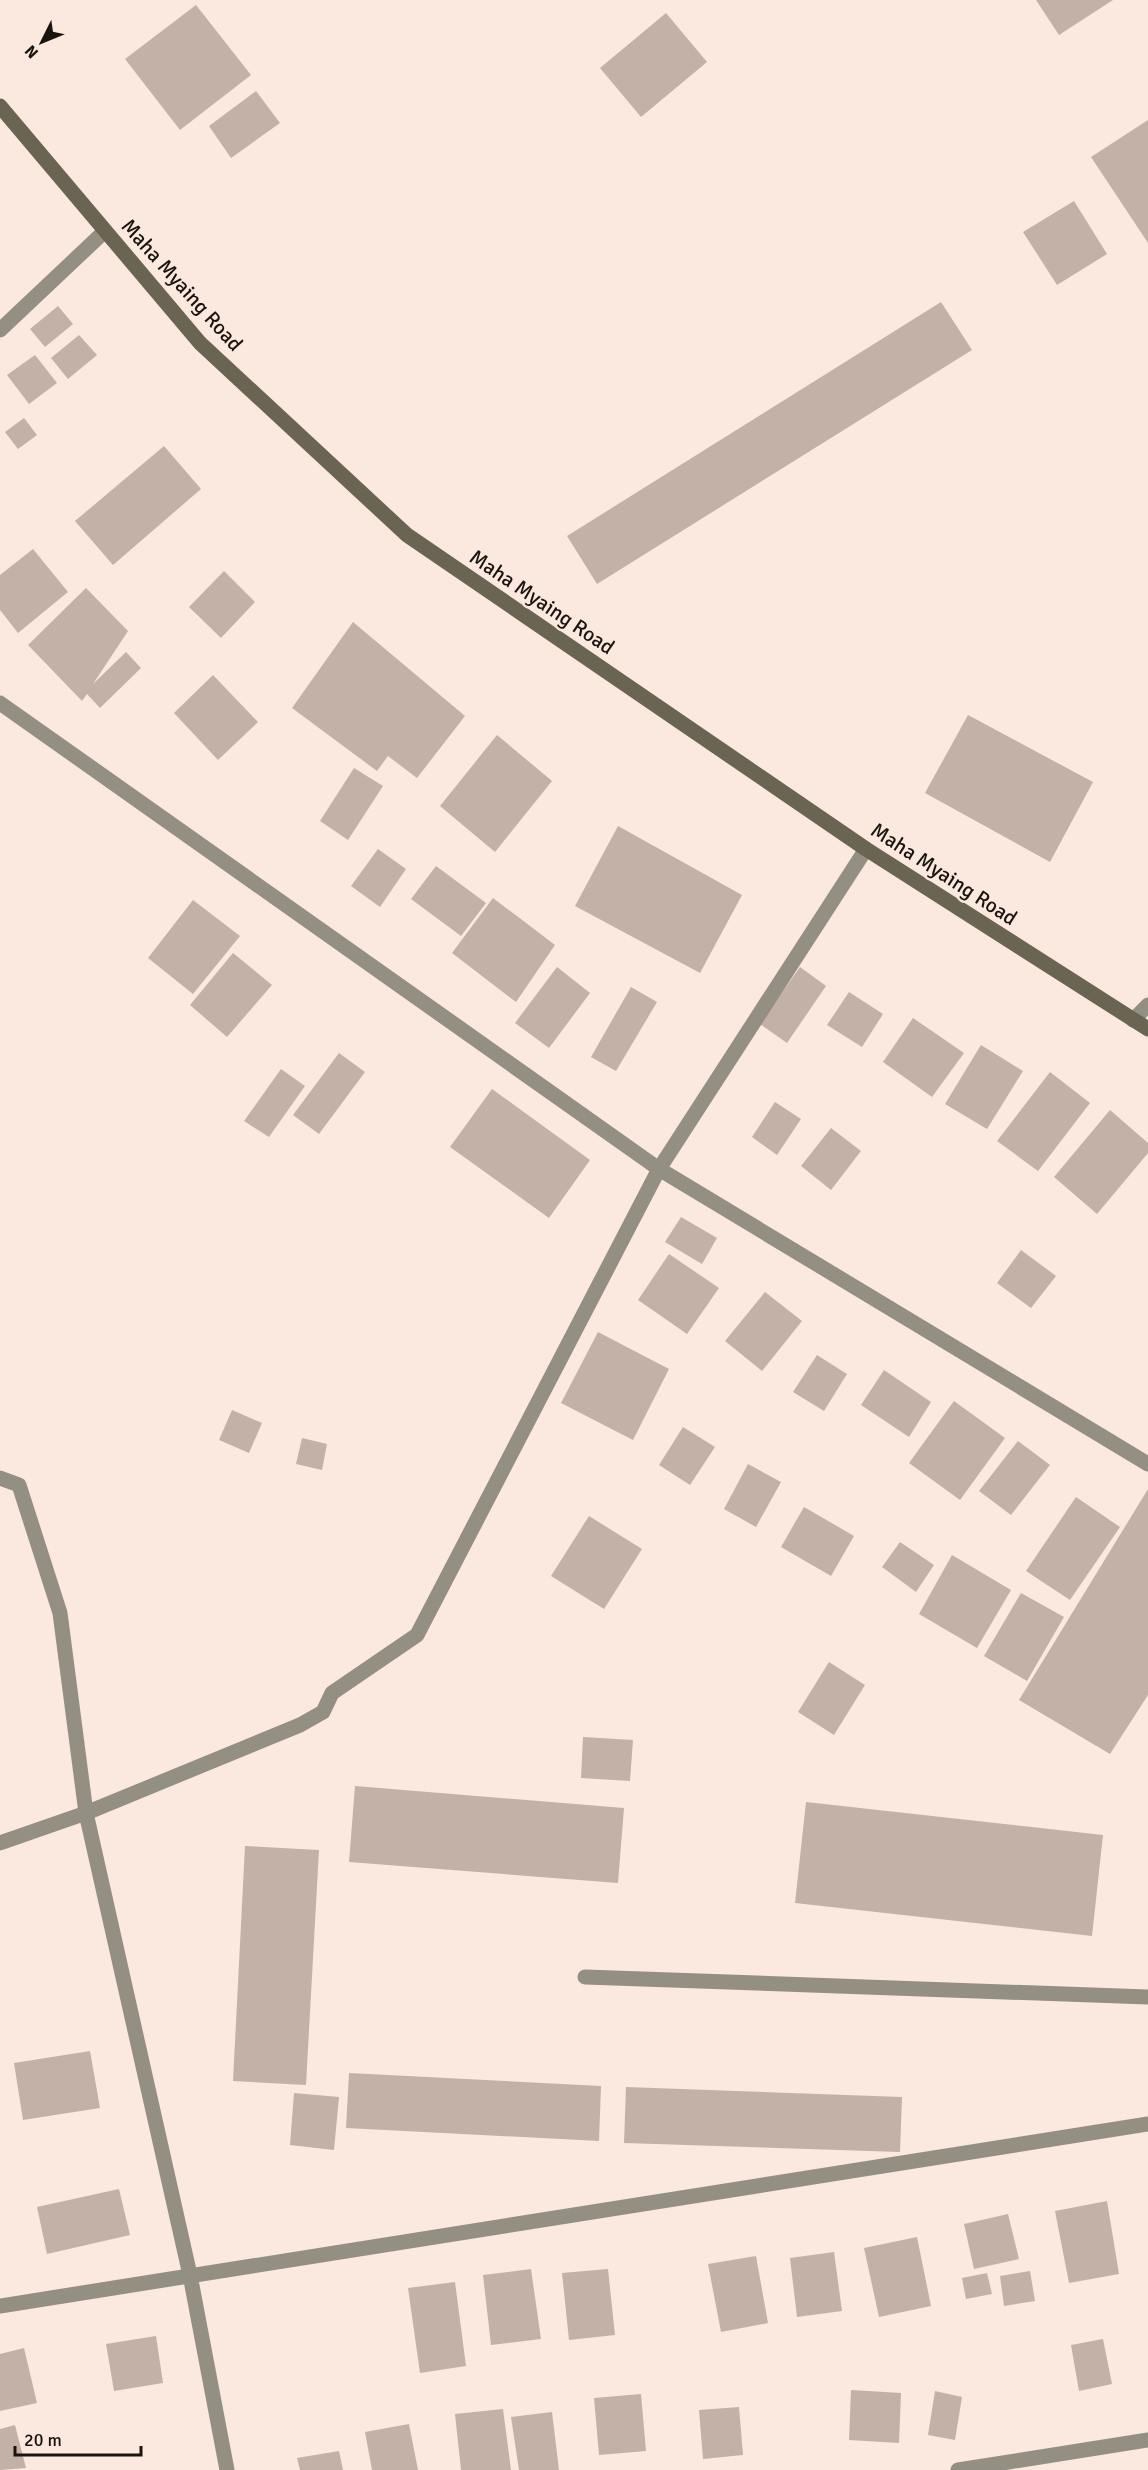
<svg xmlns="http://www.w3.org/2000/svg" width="1148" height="2470" font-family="Signika,sans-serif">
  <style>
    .building { fill: #c3b1a8 }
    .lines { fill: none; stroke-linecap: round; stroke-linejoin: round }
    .lane { stroke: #948f83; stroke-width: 15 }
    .street { stroke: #948f83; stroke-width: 15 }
    .secondary { stroke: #6a6452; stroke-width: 15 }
    .labels { text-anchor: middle; stroke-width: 5; stroke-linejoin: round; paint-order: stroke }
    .street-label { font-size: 21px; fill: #1a1411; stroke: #fbe8de }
  </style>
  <rect width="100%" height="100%" fill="#fbe8de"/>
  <!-- building -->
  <path class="building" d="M 1036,0 L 1113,0 L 1059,35 Z
    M 196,5 L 251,75 L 180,130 L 125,59 Z
    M 666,13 L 707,62 L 641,117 L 600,68 Z
    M 256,91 L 280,123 L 231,158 L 209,126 Z
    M 1148,120 L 1148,243 L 1091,157 Z
    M 1074,201 L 1107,254 L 1057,285 L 1023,232 Z
    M 941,302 L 972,350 L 597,584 L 567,536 Z
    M 58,306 L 73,324 L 45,347 L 30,329 Z
    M 79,335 L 97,355 L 68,379 L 51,358 Z
    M 35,355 L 57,383 L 29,404 L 7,375 Z
    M 24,418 L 37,435 L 18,449 L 5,432 Z
    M 164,446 L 201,489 L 113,565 L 75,521 Z
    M 33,549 L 68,592 L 18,633 L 0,610 L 0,575 Z
    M 224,571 L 255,602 L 221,638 L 189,607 Z
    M 86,588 L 128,631 L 93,684 L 126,652 L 141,668 L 100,708 L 87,694 L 82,701 L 28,645 Z
    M 353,622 L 465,716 L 417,778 L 388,756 L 377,771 L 292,708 Z
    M 213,675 L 258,722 L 218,760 L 174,713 Z
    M 968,715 L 1093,782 L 1050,862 L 925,793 Z
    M 497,735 L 552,781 L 495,852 L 440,806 Z
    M 354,768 L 383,786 L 348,840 L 320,821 Z
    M 618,826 L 742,895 L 700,973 L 575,906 Z
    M 378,849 L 406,869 L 380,907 L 351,886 Z
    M 436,866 L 486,903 L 461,936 L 411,899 Z
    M 493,898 L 555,945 L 516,1002 L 452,953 Z
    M 193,900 L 240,936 L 193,994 L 148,958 Z
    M 233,953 L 272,985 L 227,1037 L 190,1005 Z
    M 557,967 L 590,993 L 549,1048 L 515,1023 Z
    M 800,967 L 826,986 L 787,1043 L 760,1024 Z
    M 631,987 L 657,1002 L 616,1071 L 591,1057 Z
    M 849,992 L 883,1014 L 862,1047 L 827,1025 Z
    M 913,1018 L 964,1053 L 932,1097 L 883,1062 Z
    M 981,1045 L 1023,1071 L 987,1129 L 945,1104 Z
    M 339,1053 L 365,1072 L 319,1134 L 293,1115 Z
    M 281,1069 L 305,1086 L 269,1137 L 244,1121 Z
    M 1050,1072 L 1090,1103 L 1038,1171 L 997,1141 Z
    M 492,1089 L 590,1160 L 549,1218 L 450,1147 Z
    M 775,1102 L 801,1119 L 777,1155 L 752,1137 Z
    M 1110,1110 L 1148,1143 L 1148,1153 L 1097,1214 L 1054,1177 Z
    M 831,1128 L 861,1151 L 831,1190 L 801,1166 Z
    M 681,1217 L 717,1238 L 702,1264 L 665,1242 Z
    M 1021,1250 L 1056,1276 L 1031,1308 L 997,1283 Z
    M 669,1254 L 719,1288 L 687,1334 L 638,1300 Z
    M 765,1292 L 802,1321 L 762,1371 L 725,1341 Z
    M 598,1332 L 669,1369 L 633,1440 L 561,1403 Z
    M 817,1355 L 847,1374 L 824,1411 L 793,1392 Z
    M 884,1370 L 931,1402 L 909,1437 L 861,1405 Z
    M 954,1401 L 1005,1438 L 960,1500 L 909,1463 Z
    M 232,1410 L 262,1423 L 249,1453 L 219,1440 Z
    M 683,1427 L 715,1447 L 690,1485 L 659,1465 Z
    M 302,1438 L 327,1444 L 322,1470 L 296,1464 Z
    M 1018,1441 L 1050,1465 L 1011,1515 L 979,1491 Z
    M 748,1464 L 781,1482 L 756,1527 L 724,1509 Z
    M 1148,1489 L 1148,1695 L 1110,1754 L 1019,1700 Z
    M 1076,1497 L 1120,1527 L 1070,1600 L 1026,1571 Z
    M 804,1507 L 854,1536 L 831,1576 L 781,1547 Z
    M 589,1516 L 642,1549 L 604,1609 L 551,1576 Z
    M 900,1542 L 934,1565 L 916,1592 L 882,1567 Z
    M 952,1555 L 1011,1590 L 977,1648 L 919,1614 Z
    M 1021,1593 L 1064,1617 L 1027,1681 L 984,1656 Z
    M 829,1662 L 865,1685 L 834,1735 L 798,1712 Z
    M 583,1737 L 633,1740 L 630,1781 L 581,1778 Z
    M 355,1786 L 624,1808 L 618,1883 L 349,1862 Z
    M 806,1802 L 1103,1835 L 1092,1936 L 795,1903 Z
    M 245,1846 L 319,1850 L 306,2085 L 233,2081 Z
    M 90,2051 L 100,2108 L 23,2120 L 14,2063 Z
    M 349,2073 L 601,2086 L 599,2141 L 346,2128 Z
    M 626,2087 L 902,2097 L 900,2152 L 624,2143 Z
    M 294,2093 L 339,2097 L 334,2150 L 290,2145 Z
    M 119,2189 L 130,2235 L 47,2254 L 37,2207 Z
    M 1107,2201 L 1119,2274 L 1069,2283 L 1055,2211 Z
    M 1008,2214 L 1019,2259 L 974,2269 L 964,2224 Z
    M 917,2237 L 931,2306 L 879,2317 L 864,2248 Z
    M 834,2252 L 842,2311 L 797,2317 L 790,2258 Z
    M 756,2256 L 768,2323 L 721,2332 L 708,2264 Z
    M 531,2269 L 541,2339 L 491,2345 L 483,2275 Z
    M 608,2269 L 615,2335 L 569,2340 L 562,2273 Z
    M 1030,2271 L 1035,2301 L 1004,2306 L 1000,2276 Z
    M 987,2273 L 992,2294 L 966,2299 L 962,2278 Z
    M 455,2282 L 466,2366 L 420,2373 L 408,2288 Z
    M 156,2336 L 163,2383 L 114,2391 L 106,2344 Z
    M 1103,2339 L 1112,2384 L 1079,2391 L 1071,2345 Z
    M 24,2348 L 37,2403 L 0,2411 L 0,2354 Z
    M 851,2390 L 901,2393 L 899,2443 L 849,2440 Z
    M 935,2391 L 962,2397 L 955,2440 L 928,2435 Z
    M 641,2394 L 646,2451 L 599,2455 L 594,2398 Z
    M 739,2407 L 743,2455 L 703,2459 L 699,2410 Z
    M 503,2409 L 511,2470 L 461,2470 L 455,2414 Z
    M 552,2412 L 559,2470 L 519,2470 L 511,2417 Z
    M 409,2424 L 418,2470 L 372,2470 L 365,2432 Z
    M 15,2425 L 26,2468 L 0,2470 L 0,2429 Z
    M 339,2451 L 343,2470 L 300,2470 L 297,2458 Z"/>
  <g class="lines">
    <!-- lane -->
    <path class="lane" d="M 585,1977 L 1148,1997"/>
    <!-- street -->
    <path class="street" d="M 0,330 L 105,231
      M 0,703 L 659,1169 L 1148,1464
      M 1133,1020 L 1148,1005
      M 0,1478 L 19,1485 L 60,1613 L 86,1813 L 190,2275 L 227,2470
      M 0,1843 L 86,1813 L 300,1725 L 323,1712 L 332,1693 L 417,1635 L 659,1169 L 866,849
      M 0,2306 L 1148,2124
      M 958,2470 L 1148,2440"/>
    <!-- secondary -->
    <path class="secondary" d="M 0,106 L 200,343 L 407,535 L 866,849 L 1148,1029"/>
  </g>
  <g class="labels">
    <!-- street labels -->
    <g class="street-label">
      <text transform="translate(182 285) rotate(48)" y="7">Maha Myaing Road</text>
      <text transform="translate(542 602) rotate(34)" y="7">Maha Myaing Road</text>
      <text transform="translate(944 874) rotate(33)" y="7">Maha Myaing Road</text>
    </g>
  </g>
  <!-- north arrow -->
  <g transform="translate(42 42) rotate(227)" stroke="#fbe8de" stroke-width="4.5" paint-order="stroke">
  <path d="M0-4.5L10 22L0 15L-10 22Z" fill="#1a1411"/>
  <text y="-9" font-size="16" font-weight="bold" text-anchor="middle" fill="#1a1411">N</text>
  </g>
  <!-- scale -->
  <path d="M15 2446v9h126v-9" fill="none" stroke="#1a1411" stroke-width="3"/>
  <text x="24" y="2446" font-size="18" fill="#1a1411" stroke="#fbe8de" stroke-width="4.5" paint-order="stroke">20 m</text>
</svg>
